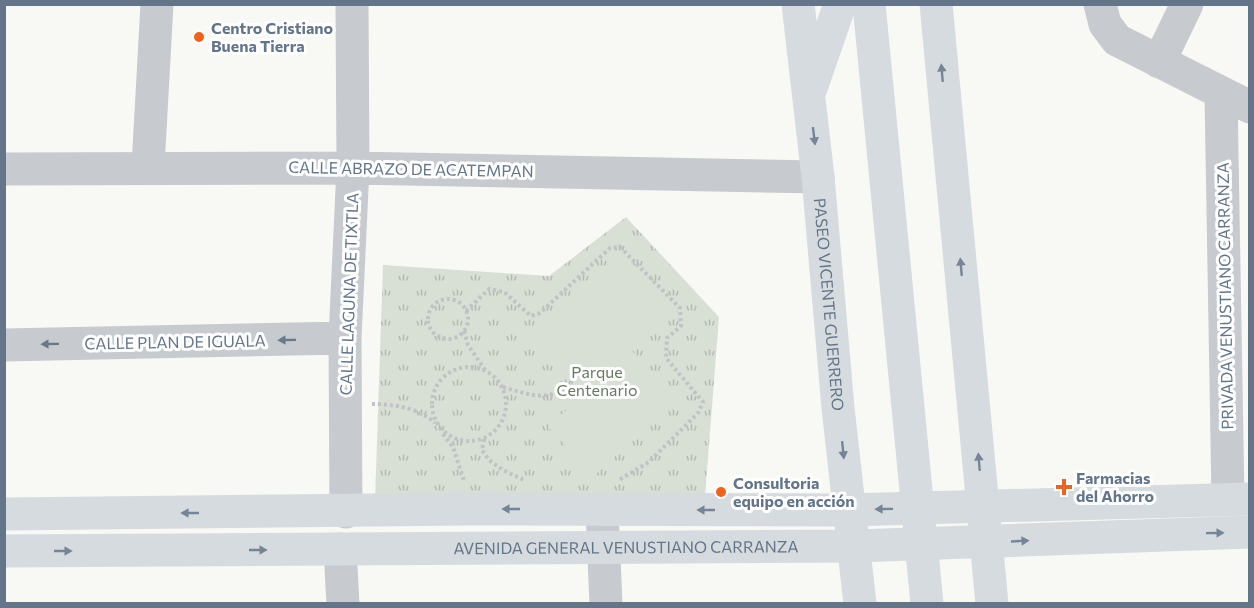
<svg xmlns="http://www.w3.org/2000/svg" width="1254" height="608" font-family="Commissioner,sans-serif">
  <style>
    .grass { fill: url(#grass-tufts) }
    .pitch { fill: #d8e0d5 }
    .lines { fill: none; stroke-linecap: round; stroke-linejoin: round }
    .path { stroke: #c0c2c5; stroke-width: 4; stroke-dasharray: 3 3; stroke-linecap: butt }
    .minor { stroke: #c7cbcf; stroke-width: 33 }
    .major { stroke: #d6dbe0; stroke-width: 33 }
    .oneway { fill: #758496 }
    .oneway2 { fill: #69798c }
    .poi-dot { fill: #f2621b; stroke: #fff; stroke-width: 2 }
    .labels { text-anchor: middle; stroke-width: 6; stroke-linejoin: round; paint-order: stroke }
    .poi-label { font-size: 16px; font-weight: bold; fill: #647589; stroke: #fff; text-anchor: start }
    .street-label { font-size: 16px; fill: #647589; stroke: #fff }
    .park-label { font-size: 16px; fill: #637a60; stroke: #fff }
  </style>
  <defs>
    <pattern id="grass-tufts" width="24" height="20" patternUnits="userSpaceOnUse" patternTransform="scale(1.5)"><rect width="24" height="20" fill="#d8e0d5"/><path d="M3 7l-1-3M5 7V3M7 7l1-3M15 17l-1-3M17 17v-4M19 17l1-3" fill="none" stroke="#b3bab3"/></pattern>
  </defs>
  <rect width="100%" height="100%" fill="#f8f8f5"/>
  <!-- grass -->
  <path class="grass" d="M 626,217 L 719,317 L 705,496 L 375,500 L 383,265 L 549,276 Z"/>
  <!-- pitch -->
  <path class="pitch" d="M 617,260 L 665,310 L 581,390 L 533,340 Z
    M 631,350 L 677,399 L 594,476 L 548,427 Z"/>
  <g class="lines">
    <!-- path -->
    <path class="path" d="M428 319a20 20 0 1 1 40 0a20 20 0 1 1-40 0Z
      M 466,311 L 489,289 L 504,292 L 531,316 L 540,313 L 610,248 L 620,247 L 680,308 L 681,326 L 667,338 L 666,358 L 703,402 L 698,413 L 649,462 L 619,480
      M 464,331 L 468,345 L 485,370
      M432 404a37 37 0 1 1 74 0a37 37 0 1 1-74 0Z
      M 503,387 C 530,395 551,404 572,381
      M 372,404 C 394,404 419,408 435,423
      M 443,434 L 453,447 L 464,481
      M 484,439 L 482,450 L 489,460 L 503,470 L 524,480"/>
    <!-- minor -->
    <path class="minor" d="M 1100,4 L 1105,24 L 1117,40 L 1250,107
      M 1159,62 L 1187,4
      M 1221,94 L 1228,499
      M 148,167 L 157,4
      M 4,169 L 353,168 L 818,177
      M 4,345 L 345,338
      M 602,510 L 606,604
      M 346,512 L 345,338 L 353,168 L 352,4
      M 340,549 L 343,604"/>
    <!-- major -->
    <g class="major">
      <path id="s1" d="M 798,4 L 818,177 L 838,408 L 860,604"/>
      <path d="M 869,4 L 927,604"/>
      <path d="M 936,4 L 992,604"/>
      <path d="M 811,88 L 840,4"/>
      <path d="M 4,514 L 467,509 L 848,510 L 1250,499"/>
      <path id="s2" d="M 4,551 L 855,546 L 1250,532"/>
    </g>
  </g>
  <!-- one-way arrows -->
  <defs><path id="oneway-solid" d="M-6-.8H1V-3.2L6.5 0L1 3.2V.8H-6Z" transform="scale(1.5)"/></defs>
  <g class="oneway">
    <use href="#oneway-solid" transform="translate(942 73) rotate(-95)"/>
    <use href="#oneway-solid" transform="translate(814 136) rotate(83)"/>
    <use href="#oneway-solid" transform="translate(961 267) rotate(-95)"/>
    <use href="#oneway-solid" transform="translate(843 450) rotate(84)"/>
    <use href="#oneway-solid" transform="translate(979 462) rotate(-95)"/>
    <use href="#oneway-solid" transform="translate(511 509) rotate(-180)"/>
    <use href="#oneway-solid" transform="translate(884 509) rotate(179)"/>
    <use href="#oneway-solid" transform="translate(706 510) rotate(-180)"/>
    <use href="#oneway-solid" transform="translate(190 513) rotate(180)"/>
    <use href="#oneway-solid" transform="translate(1215 533) rotate(-1)"/>
    <use href="#oneway-solid" transform="translate(1020 541) rotate(-3)"/>
    <use href="#oneway-solid" transform="translate(258 550)"/>
    <use href="#oneway-solid" transform="translate(63 551)"/>
  </g>
  <g class="oneway2">
    <use href="#oneway-solid" transform="translate(287 340) rotate(179)"/>
    <use href="#oneway-solid" transform="translate(50 344) rotate(179)"/>
  </g>
  <!-- markers -->
  <g class="poi-dot">
    <circle cx="199" cy="37" r="6"/>
    <path d="M1061 478h6v6h6v6h-6v6h-6v-6h-6v-6h6z"/>
    <circle cx="721" cy="492" r="6"/>
  </g>
  <g class="labels">
    <!-- poi labels -->
    <g class="poi-label">
      <text x="211" y="34">Centro Cristiano<tspan x="211" dy="18">Buena Tierra</tspan></text>
      <text x="1076" y="484">Farmacias<tspan x="1076" dy="18">del Ahorro</tspan></text>
      <text x="733" y="489">Consultoria<tspan x="733" dy="18">equipo en acción</tspan></text>
    </g>
    <!-- street labels -->
    <g class="street-label">
      <text transform="translate(411 169) rotate(1)" y="6">CALLE ABRAZO DE ACATEMPAN</text>
      <text transform="translate(349 294) rotate(-88)" y="6">CALLE LAGUNA DE TIXTLA</text>
      <text transform="translate(1225 296) rotate(-91)" y="6">PRIVADA VENUSTIANO CARRANZA</text>
      <text dy="6" stroke="none"><textPath href="#s1" startOffset="302">PASEO VICENTE GUERRERO</textPath></text>
      <text transform="translate(175 342) rotate(-1)" y="6">CALLE PLAN DE IGUALA</text>
      <text dy="6" stroke="none"><textPath href="#s2" startOffset="622">AVENIDA GENERAL VENUSTIANO CARRANZA</textPath></text>
    </g>
    <!-- park labels -->
    <g class="park-label">
      <text x="597" y="378">Parque<tspan x="597" dy="18">Centenario</tspan></text>
    </g>
  </g>
  <!-- border -->
  <rect width="1254" height="608" fill="none" stroke="#647589" stroke-width="12"/>
</svg>
